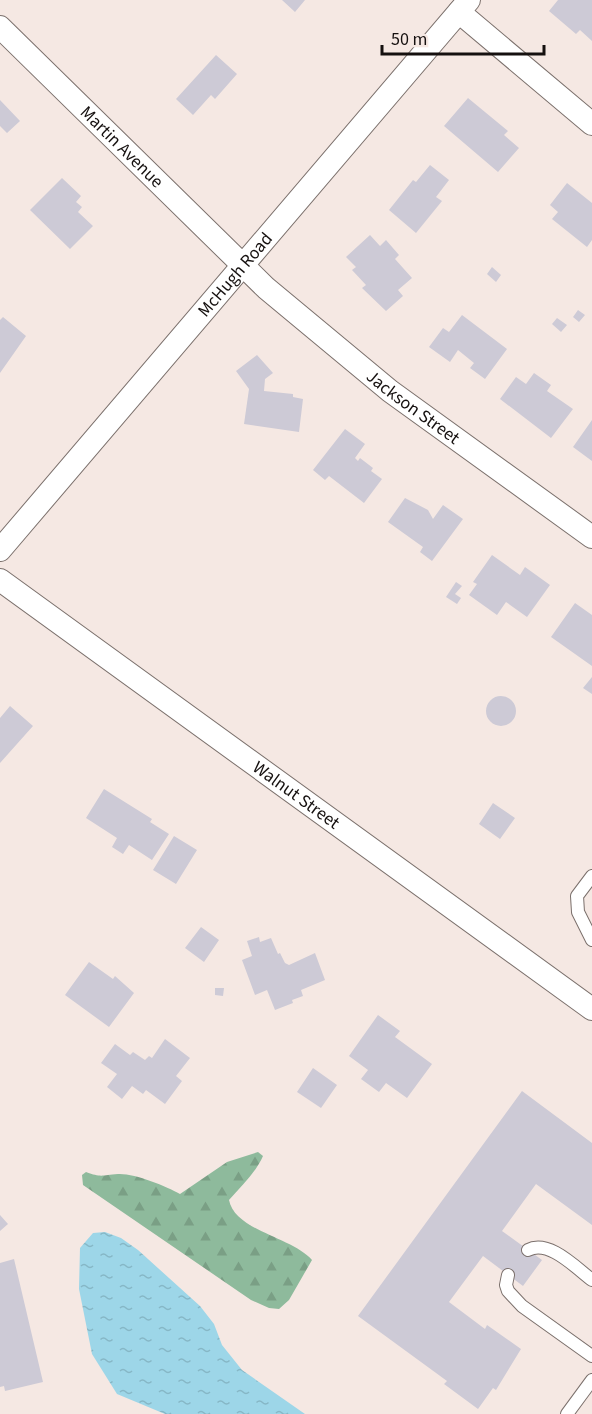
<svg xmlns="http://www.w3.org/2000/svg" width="592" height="1414" font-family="'Source Sans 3',sans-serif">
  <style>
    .forest { fill: url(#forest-firs) }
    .water { fill: url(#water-ripples) }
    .building { fill: #cdcad6 }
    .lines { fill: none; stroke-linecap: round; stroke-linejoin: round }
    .lane-casing { stroke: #7b706c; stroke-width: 14 }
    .street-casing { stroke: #7b706c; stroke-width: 24 }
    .lane { stroke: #fff; stroke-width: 12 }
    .street { stroke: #fff; stroke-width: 22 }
    .labels { text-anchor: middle; stroke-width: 4.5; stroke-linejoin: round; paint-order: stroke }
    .street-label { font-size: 18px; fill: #15100f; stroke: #f5e8e3 }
  </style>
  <defs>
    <pattern id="forest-firs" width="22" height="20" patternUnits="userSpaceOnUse" patternTransform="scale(1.5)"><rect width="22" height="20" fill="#8eba9c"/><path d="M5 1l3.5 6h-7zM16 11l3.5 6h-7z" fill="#7a9f85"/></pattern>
    <pattern id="water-ripples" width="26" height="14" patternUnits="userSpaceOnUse" patternTransform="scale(1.5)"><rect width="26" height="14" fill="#9dd6e8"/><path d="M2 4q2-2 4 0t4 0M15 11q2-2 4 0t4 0" fill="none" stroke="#86b7c6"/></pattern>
  </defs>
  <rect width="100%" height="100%" fill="#f5e8e3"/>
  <!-- forest -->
  <path class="forest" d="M 258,1152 L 263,1156 C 255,1174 242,1185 229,1200 C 235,1231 292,1237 312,1260 L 289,1300 L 279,1309 L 269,1308 L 251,1300 L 83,1185 L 82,1175 L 86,1172 C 102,1178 102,1175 118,1174 C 134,1173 166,1186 180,1194 L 227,1162 Z"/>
  <!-- water -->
  <path class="water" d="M 105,1232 L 121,1238 L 138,1250 L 200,1306 L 214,1324 L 222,1345 L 242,1370 L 305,1414 L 165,1414 L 117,1394 L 92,1354 L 79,1289 L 80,1248 L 93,1233 Z"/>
  <!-- building -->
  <path class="building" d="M 282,0 L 305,0 L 295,12 Z
    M 558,0 L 592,0 L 592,41 L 580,30 L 576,34 L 549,11 Z
    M 216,55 L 237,74 L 215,99 L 211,95 L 193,115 L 176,99 Z
    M 468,98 L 508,131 L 504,135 L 519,148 L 498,172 L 444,126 Z
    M 0,100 L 20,121 L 7,133 L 0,126 Z
    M 430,165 L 449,180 L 436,197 L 442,201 L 416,233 L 389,210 L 413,180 L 416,182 Z
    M 62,178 L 81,196 L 76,202 L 82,207 L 78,212 L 93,226 L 70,249 L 30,210 Z
    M 567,183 L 592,203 L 592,240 L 587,247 L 552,219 L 558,212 L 550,205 Z
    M 370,235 L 380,246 L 386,240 L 399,255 L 395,259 L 412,278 L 398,290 L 403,296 L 386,311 L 362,288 L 366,285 L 352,270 L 356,267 L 346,257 Z
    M 492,267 L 501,275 L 496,282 L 487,274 Z
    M 578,310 L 585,315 L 579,322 L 573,317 Z
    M 462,315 L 507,349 L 485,379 L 470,368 L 474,363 L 458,350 L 450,362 L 429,347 L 443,328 L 449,332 Z
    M 3,317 L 26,336 L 0,373 L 0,320 Z
    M 557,318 L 567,325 L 561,332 L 552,324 Z
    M 257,355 L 273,373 L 265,379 L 264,391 L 293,394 L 293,397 L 303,399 L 299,432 L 244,424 L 249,389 L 236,371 Z
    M 534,373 L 551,385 L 547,391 L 573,409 L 551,438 L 500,399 L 516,377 L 526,384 Z
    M 592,420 L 592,461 L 573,447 Z
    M 345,429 L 365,444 L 355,458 L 358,461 L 360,458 L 373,468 L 371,471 L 382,479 L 364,503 L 329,476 L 325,480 L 313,470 Z
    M 405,498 L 428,510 L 433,519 L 443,505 L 463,519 L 432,561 L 420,552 L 423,547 L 388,522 Z
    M 492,555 L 520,575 L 525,567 L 550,585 L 527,617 L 506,602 L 497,615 L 469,595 L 477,584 L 473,582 Z
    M 456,582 L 462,586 L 455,594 L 461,598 L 457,604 L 446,597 Z
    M 575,603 L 592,615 L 592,666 L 551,637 Z
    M 592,677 L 592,694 L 583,688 Z
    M486 711a15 15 0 1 1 30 0a15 15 0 1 1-30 0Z
    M 10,706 L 33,726 L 0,763 L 0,718 Z
    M 104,789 L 152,819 L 150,822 L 169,834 L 152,860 L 129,845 L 123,854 L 112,847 L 117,838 L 86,818 Z
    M 493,803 L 515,818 L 500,839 L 479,824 Z
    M 174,836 L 197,850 L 176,884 L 153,870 Z
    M 201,927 L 219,940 L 204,962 L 185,948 Z
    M 259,937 L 260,942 L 271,938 L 278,954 L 280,953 L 285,963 L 289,965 L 315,953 L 325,980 L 301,990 L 303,996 L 292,1000 L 293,1003 L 275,1010 L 267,990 L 255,995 L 242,960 L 252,956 L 247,941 Z
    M 89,962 L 113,979 L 115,976 L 134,993 L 109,1027 L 65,995 Z
    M 215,988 L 224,988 L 223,996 L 215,995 Z
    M 378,1015 L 400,1031 L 395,1037 L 432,1064 L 407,1098 L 386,1083 L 379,1092 L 361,1079 L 368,1070 L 349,1056 Z
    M 165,1039 L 190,1058 L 176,1076 L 182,1081 L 165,1104 L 146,1090 L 143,1094 L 132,1086 L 122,1099 L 107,1087 L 117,1074 L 101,1063 L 115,1044 L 130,1055 L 133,1052 L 145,1060 L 149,1056 L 152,1058 Z
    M 313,1068 L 337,1085 L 321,1108 L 297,1092 Z
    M 522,1091 L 592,1143 L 592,1225 L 536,1184 L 502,1231 L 542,1260 L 523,1286 L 483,1256 L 449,1302 L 485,1329 L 487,1325 L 521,1349 L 496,1390 L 493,1388 L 478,1409 L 444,1384 L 447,1381 L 358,1316 Z
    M 0,1215 L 8,1224 L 0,1231 Z
    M 14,1259 L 43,1382 L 5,1391 L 4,1386 L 0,1387 L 0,1263 Z"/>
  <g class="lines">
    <!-- lane casing -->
    <g class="lane-casing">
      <path id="lane" d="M 592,876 L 577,896 L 578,912 L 592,940
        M 528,1250 C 549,1239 576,1268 592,1280
        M 508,1275 L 506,1285 L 508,1291 L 522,1306 L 592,1356
        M 567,1414 L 592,1380"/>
    </g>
    <!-- street casing -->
    <g class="street-casing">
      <g id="street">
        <path d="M 459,12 L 592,124"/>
        <path id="s1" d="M 0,27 L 266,288 L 390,391 L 592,537"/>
        <path id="s2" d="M 0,550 L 469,0"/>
        <path id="s3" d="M 0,580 L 592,1009"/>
      </g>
    </g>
    <!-- lane -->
    <use href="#lane" class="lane"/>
    <!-- street -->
    <use href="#street" class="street"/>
  </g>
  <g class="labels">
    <!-- street labels -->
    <g class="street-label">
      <text dy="6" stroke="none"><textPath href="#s1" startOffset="171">Martin Avenue</textPath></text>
      <text dy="6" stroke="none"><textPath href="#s2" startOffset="362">McHugh Road</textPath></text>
      <text dy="6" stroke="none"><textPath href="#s1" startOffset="562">Jackson Street</textPath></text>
      <text dy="6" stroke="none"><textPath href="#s3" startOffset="366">Walnut Street</textPath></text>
    </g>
  </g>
  <!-- scale -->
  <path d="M382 45v9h162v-9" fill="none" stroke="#15100f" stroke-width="3"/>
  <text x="391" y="45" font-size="18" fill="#15100f" stroke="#f5e8e3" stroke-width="4.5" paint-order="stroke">50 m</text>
</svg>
